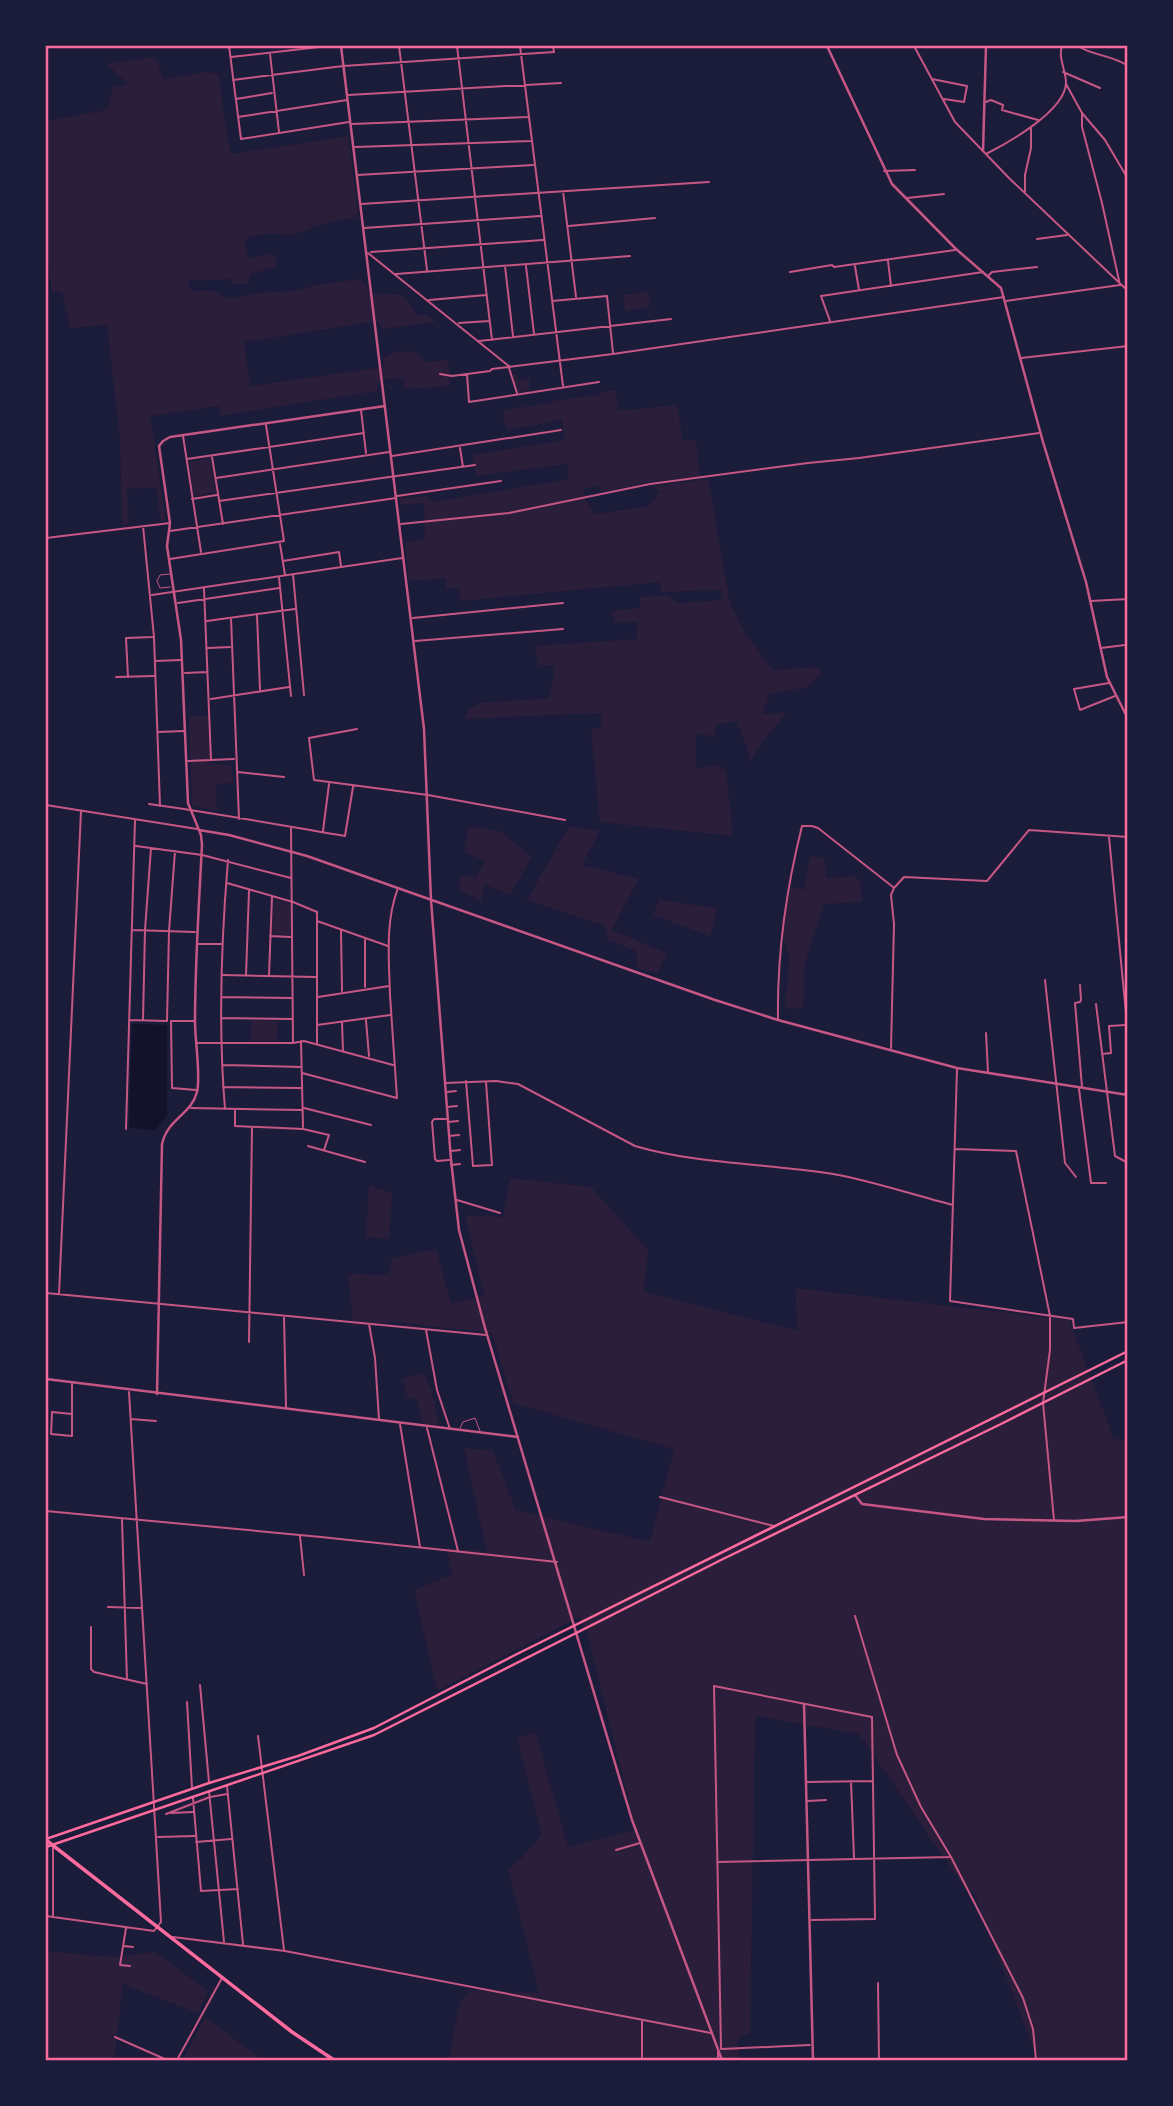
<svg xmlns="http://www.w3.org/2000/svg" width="1173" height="2106" font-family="Rubik,sans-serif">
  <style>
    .green { fill: #2a1e3b }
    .water { fill: #12122b }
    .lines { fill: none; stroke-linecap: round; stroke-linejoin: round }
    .service { stroke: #c65784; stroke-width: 1 }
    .minor { stroke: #c65784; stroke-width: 2 }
    .tertiary { stroke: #c65784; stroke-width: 2.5 }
    .secondary { stroke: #ff6b9d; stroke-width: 2.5 }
    .primary { stroke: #ff6b9d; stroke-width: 3.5 }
    .neatline { fill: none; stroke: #ff6b9d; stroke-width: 2.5 }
  </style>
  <rect width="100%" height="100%" fill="#1b1b3a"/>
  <!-- green -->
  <path class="green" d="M 146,58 L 156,58 L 163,79 L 207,72 L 219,74 L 223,110 L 231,154 L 348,136 L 358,210 L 357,217 C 344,220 331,221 319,225 C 308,229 299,235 287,235 C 275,234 255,232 245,241 L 248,258 L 274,254 L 277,259 L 275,267 L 250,274 L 249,284 L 232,284 L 230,279 L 188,281 L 191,291 L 212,290 L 229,299 L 259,293 L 293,291 L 316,285 L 361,279 L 366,284 L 368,293 C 395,299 403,283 417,316 C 424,312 431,315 436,322 L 382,329 L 378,321 L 244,342 L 250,386 L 384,367 L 383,358 C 395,350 408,349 421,355 L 424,362 L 448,360 L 450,386 L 404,389 L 403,378 L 386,379 L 378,382 L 377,391 L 220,416 L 219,406 L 150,416 L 166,521 L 161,521 L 156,487 L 127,489 L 129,525 L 122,525 L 120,439 L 107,325 L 70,328 L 62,292 L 52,292 L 46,252 L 46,121 L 106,110 L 114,87 L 128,84 L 107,64 Z
    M 648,292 L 650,307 L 625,311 L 623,295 Z
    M 516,373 L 519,380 L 529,378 L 529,391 L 518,392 L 512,374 Z
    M 612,390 L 616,391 L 618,411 L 677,405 L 683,441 L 696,440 L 700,476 L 650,482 L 601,492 L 597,485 L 584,489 L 586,501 L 596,514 L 649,506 L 660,492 L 652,486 L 708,479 L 730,603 L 745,633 L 773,670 L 819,667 L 821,675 L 807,687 L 769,694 L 763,714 L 787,712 L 758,748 L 751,761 L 737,721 L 715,725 L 715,738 L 701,733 L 696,736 L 696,769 L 716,765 L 726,770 L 733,836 L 600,822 L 591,729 L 601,728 L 601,713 L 465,719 L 468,709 L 481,703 L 549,698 L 554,676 L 554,665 L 539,666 L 534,646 L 637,639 L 637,622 L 614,623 L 612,611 L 640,608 L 640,597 L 668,595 L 677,603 L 722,600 L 721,590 L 661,592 L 660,582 L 460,601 L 458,588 L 446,588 L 445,578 L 409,581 L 405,542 L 425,540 L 424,503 L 400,505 L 400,498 L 428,496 L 433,502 L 569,479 L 567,464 L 476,476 L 472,455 L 564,440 L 562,420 L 507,430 L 503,417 L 505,410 L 550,403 C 561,397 575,400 586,395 L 592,396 Z
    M 208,458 L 210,459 L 216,492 L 196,496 L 194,495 L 189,462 Z
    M 189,716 L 208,716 L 210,764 L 232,765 L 233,783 L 216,784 L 217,811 L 192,805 Z
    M 468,826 L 500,831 L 532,857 L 510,895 L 484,884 L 481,901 L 458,889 L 461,876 L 476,877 L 485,861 L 464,852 Z
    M 569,826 L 600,831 L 582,865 L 638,879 L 612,930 L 667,953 L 657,973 L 638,969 L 636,951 L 608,940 L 605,926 L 527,900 Z
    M 810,856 L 825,859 L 826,878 L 856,876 L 861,883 L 862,902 L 824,904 C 816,927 807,949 804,973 C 803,985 805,996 803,1007 L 791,1010 L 785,1005 L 790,955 C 777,937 788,907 791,886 L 804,890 Z
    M 275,899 L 289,903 L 290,905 L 291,933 L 289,935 L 271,934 L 274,900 Z
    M 659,900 L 717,908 L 710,936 L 653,915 Z
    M 251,1020 L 278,1021 L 277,1041 L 251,1041 Z
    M 510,1178 L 591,1187 L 648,1250 L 644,1292 L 798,1331 L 795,1288 L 1069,1320 L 1114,1439 L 1127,1440 L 1127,2060 L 1038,2060 L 973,1891 L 967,1891 L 859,1734 L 755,1716 L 750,2033 L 738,2038 L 740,2060 L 449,2060 L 460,2001 L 470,1990 L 539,1993 L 508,1869 L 518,1862 L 542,1835 L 517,1739 L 535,1732 L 568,1847 L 636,1830 L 587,1633 L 579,1617 L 437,1691 L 414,1590 L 452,1575 L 447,1548 L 487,1552 L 464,1448 L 493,1451 L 516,1510 L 650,1542 L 674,1449 L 513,1403 L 492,1333 L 392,1322 L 353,1326 L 348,1274 L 390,1275 L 391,1259 L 436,1249 L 451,1304 L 484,1295 L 465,1215 L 503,1217 Z
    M 369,1185 L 392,1193 L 389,1239 L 366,1237 Z
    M 424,1374 L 432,1391 L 439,1425 L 422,1423 L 417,1398 L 408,1399 L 402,1378 Z
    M 46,1951 L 112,1957 L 155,1952 L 208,1991 L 198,2013 L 123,1984 L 114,2060 L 46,2060 Z
    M 205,2017 L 263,2060 L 183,2060 Z"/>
  <!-- water -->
  <path class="water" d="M 132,1024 L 167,1025 L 167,1115 L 156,1130 L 129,1128 Z"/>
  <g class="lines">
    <!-- service -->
    <path class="service" d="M 170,574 L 160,575 L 157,581 L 160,588 L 170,587
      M 460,1428 L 463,1422 L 475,1418 L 480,1431"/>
    <!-- minor -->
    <path class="minor" d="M 229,46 L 241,139 L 349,122
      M 399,46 L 427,270
      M 457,46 L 492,340
      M 520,46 L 563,386
      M 914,46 L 955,122 L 1009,178 L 1128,291
      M 1078,46 C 1093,56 1113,55 1128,66
      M 270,54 L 279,132
      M 231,57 L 328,46
      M 1063,72 L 1100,88
      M 932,79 L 967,86 L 964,102 L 944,99
      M 233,80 L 343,66 L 554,52 L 553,46
      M 1066,84 L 1082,113 L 1105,140 L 1128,179
      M 348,95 L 561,83
      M 236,99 L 272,93
      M 986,102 L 991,100 L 1003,105 L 1002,110 L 1038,120
      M 238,117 L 347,100
      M 352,124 L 528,117
      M 355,147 L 531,141
      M 986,154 C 1008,143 1065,111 1066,83 C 1066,70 1058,59 1062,46
      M 884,171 L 915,170
      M 357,175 L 533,165
      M 563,191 L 576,297
      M 1025,191 L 1025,175 L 1031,148 L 1031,127
      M 907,198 L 944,194
      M 361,204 L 709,182
      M 569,226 L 655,218
      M 364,228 L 540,216
      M 1037,239 L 1067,235
      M 371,252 L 543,240
      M 368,253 L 510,367
      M 888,261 L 891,286
      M 505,266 L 513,336
      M 526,266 L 534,334
      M 855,266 L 859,290
      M 790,272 L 832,265 L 834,267 L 955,250
      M 396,274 L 630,256
      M 989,275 L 992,272 L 1037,267
      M 1126,290 L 1128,301
      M 429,300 L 486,295
      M 552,301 L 607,296 L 613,353
      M 1006,301 L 1120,285 L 1102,203 L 1082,127 L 1082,113
      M 830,321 L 821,296 L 983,272
      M 459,323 L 489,321
      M 479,341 L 671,319
      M 1021,358 L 1128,346
      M 509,368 L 517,393
      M 440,374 L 452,376 L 490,371 L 492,369 L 613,354 L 1004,297
      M 467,374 L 469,402 L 599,382
      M 361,410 L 366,453
      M 183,436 L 201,552
      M 460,448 L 463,467
      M 392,456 L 561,430
      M 212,457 L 223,524
      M 187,459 L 364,433
      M 216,478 L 389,452
      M 397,496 L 501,481
      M 192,499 L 217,495
      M 219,501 L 475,465
      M 401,524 L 509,513 L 650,484 L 808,463 L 859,458 L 1039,433
      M 143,526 L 154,637 L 160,806
      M 170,531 L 396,498
      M 46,538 L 170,523
      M 280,544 L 285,575
      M 170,559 L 284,541 L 266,425
      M 283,561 L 339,552 L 341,566
      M 293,574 L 304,695
      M 279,577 L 291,696
      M 204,589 L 211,760
      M 152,595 L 402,558
      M 1091,601 L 1128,599
      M 178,603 L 279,588
      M 257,615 L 260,690
      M 231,618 L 239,819
      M 413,618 L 563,603
      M 207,621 L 295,609
      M 415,641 L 563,629
      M 208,648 L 230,647
      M 1101,648 L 1125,645
      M 155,661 L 181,660
      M 185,673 L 207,672
      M 116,677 L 154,676
      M 128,677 L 126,638 L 153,637
      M 1109,683 L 1074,689 L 1080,710 L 1115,696
      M 211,699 L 289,687
      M 357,729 L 309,738 L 314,780 L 428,795 L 565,820
      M 158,732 L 184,731
      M 188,761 L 234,759
      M 238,772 L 284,777
      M 149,804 C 215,813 280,825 345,836 L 353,787
      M 46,805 L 197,829
      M 291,828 L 293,1043
      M 323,831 L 329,784
      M 1109,837 L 1128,1034
      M 136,846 L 202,855 L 291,878
      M 227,883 L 293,902 L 317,912 L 317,1043
      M 317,921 L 388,946
      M 132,930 L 195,932
      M 341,930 L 342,991
      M 270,936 L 291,937
      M 365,940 L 365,987
      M 199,944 L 221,944
      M 223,975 L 316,977
      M 246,975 L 249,891
      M 269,975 L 272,897
      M 1045,980 L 1065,1163 L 1076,1177
      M 1080,985 L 1081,1000 L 1080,1002 L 1075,1003 L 1082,1087
      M 221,997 L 292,998
      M 318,997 L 389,986
      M 1096,1004 L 1115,1156 L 1128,1163
      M 221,1018 L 292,1019
      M 778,1019 C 777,953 786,890 802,826 L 812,826 L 818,828 L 893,887
      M 130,1020 L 166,1021
      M 143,1020 L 145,930 L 151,848
      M 366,1020 L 369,1056
      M 167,1021 L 169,931 L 175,851
      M 171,1021 L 172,1088 L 196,1090
      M 172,1021 L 194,1021
      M 342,1022 L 343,1051
      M 317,1025 L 390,1015
      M 986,1033 L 988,1072
      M 301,1041 L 303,1127
      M 196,1043 L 293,1043 L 304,1041 L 393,1065
      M 891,1048 L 894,924 L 891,895 L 894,888 L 904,877 L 987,881 L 1029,830 L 1128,837
      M 1102,1054 L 1111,1053 L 1109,1026 L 1126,1025
      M 222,1065 L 301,1067
      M 957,1069 L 950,1301 L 1073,1319 L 1074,1328 L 1128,1322
      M 302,1073 L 397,1098 C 395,1064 392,1029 390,995 C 389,959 385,922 398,888
      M 466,1081 L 473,1166 L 492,1165 L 486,1082
      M 445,1083 L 496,1081 L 518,1084 L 635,1146 C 700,1165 767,1163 833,1174 C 873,1181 913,1195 953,1205
      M 223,1087 L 301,1088
      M 1079,1089 L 1091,1183 L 1106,1183
      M 447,1092 L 456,1091
      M 447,1107 L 457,1106
      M 191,1108 L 302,1110
      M 304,1108 L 371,1125
      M 225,1109 C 218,1026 221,943 228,860
      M 235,1109 L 235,1126 L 303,1129 L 329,1135 L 324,1150
      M 446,1119 L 434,1119 L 432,1122 L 435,1159 L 437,1161 L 449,1160
      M 448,1122 L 458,1121
      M 126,1129 L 135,820
      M 449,1136 L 459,1135
      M 308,1146 L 365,1162
      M 955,1149 L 1016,1151 L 1050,1316 L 1050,1350 L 1043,1403 L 1054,1520
      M 451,1151 L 460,1150
      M 451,1165 L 460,1164
      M 457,1200 L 500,1213
      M 46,1293 L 486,1335
      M 59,1294 L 81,811
      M 284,1316 L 286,1408
      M 369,1324 L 375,1358 L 379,1419
      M 426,1330 L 437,1390 L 450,1429
      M 249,1342 L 252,1127
      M 72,1384 L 72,1436 L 51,1434 L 52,1412 L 72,1414
      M 131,1419 L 156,1421
      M 400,1424 L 420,1547
      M 427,1428 L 458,1551
      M 660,1497 L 774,1526
      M 46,1511 L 321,1537 L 557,1562
      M 122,1520 L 127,1680
      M 300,1536 L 304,1575
      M 108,1607 L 142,1608
      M 855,1616 L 897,1755 L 921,1807 L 951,1857 L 1023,1998 L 1033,2029 L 1036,2060
      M 91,1627 L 91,1669 L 94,1672 L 147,1684
      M 200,1685 L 209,1782
      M 187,1702 L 192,1788
      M 258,1736 L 284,1950
      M 851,1781 L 854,1858
      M 806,1782 L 873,1781
      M 227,1786 L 243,1944
      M 209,1791 L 224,1942
      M 193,1798 L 201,1891 L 238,1889
      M 807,1801 L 826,1800
      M 171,1813 L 193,1812
      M 166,1814 L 210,1797 L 227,1794
      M 158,1837 L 195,1836
      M 196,1842 L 231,1839
      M 53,1846 L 53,1917
      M 616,1850 L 640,1843
      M 718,1862 L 950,1857
      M 46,1916 L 154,1931 L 161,1922 L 129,1392
      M 126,1928 L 120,1965 L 130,1966
      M 173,1937 L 285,1951 L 711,2033
      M 124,1946 L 133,1947
      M 878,1983 L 879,2060
      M 642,2020 L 642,2060
      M 115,2037 L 167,2060
      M 721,2049 L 714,1686 L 872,1717 L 875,1919 L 812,1920
      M 722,2049 L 810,2045
      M 718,2051 L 718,2060
      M 177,2060 L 222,1978"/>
    <!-- tertiary -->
    <path class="tertiary" d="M 341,46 L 424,729 L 431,900 L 451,1160 L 459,1230 L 485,1328 L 632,1820 L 722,2060
      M 827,46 L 892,184 L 956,249 L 1001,288 L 1043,442 L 1086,582 L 1107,677 L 1128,719
      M 983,151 L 986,46
      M 199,830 L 229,835 L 307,856 L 715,1000 L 778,1020 L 957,1068 L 1128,1095
      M 46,1379 L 518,1437
      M 157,1394 L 162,1144 C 168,1118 191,1115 197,1092 C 201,1076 195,1041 195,1022 C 195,963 199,904 202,845 L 201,835 L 188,803 L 181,640 L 167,546 L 170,523 L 159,446 L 163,441 L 170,437 L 385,406
      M 855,1495 L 862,1504 L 984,1519 L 1076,1521 L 1128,1517
      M 804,1704 L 813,2060"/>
    <!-- secondary -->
    <path class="secondary" d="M 46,1839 L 209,1783 L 298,1756 L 374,1728 L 515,1655 L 1128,1351
      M 46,1847 L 374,1735 L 723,1559 L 1001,1424 L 1128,1360"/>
    <!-- primary -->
    <path class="primary" d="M 46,1840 L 292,2032 L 334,2060"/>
  </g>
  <!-- border -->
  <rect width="1173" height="2106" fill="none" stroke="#1b1b3a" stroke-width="94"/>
  <rect x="47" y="47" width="1079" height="2012" class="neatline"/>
</svg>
